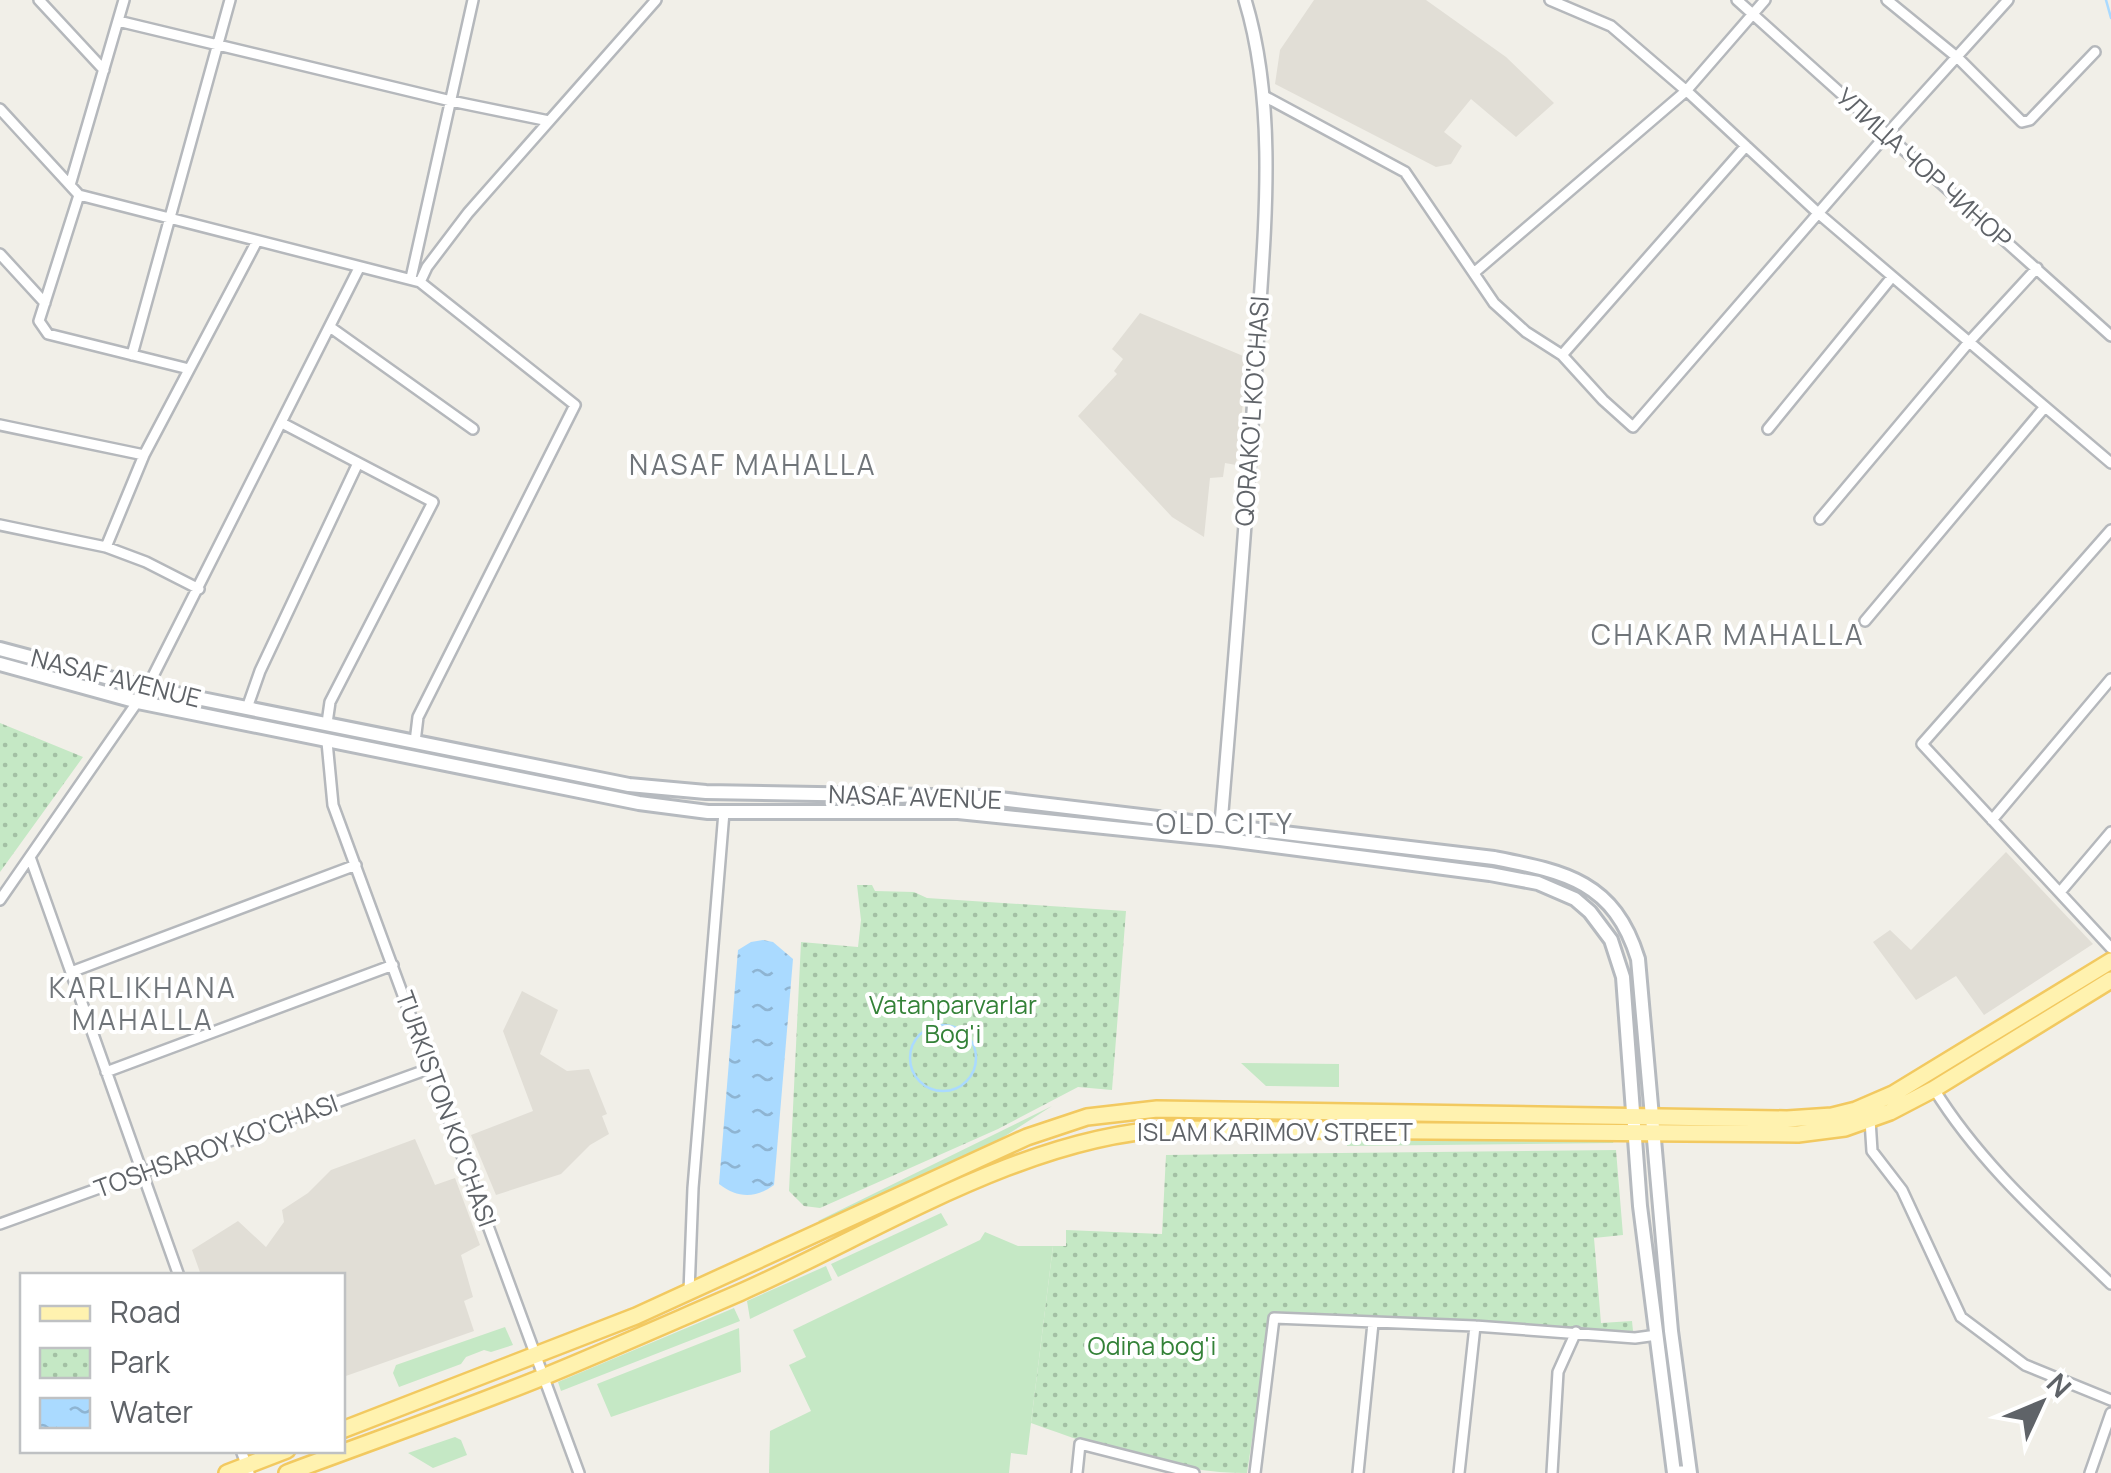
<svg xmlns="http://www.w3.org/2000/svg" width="2111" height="1473" font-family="Manrope,sans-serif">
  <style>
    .education { fill: #e1ded6 }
    .grass { fill: #c5e8c5 }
    .park { fill: url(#park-dots) }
    .water { fill: url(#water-ripples) }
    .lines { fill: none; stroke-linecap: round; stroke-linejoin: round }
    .stream { stroke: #aadaff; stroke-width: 2.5 }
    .minor-casing { stroke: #b5b8bc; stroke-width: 14 }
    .tertiary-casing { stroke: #b5b8bc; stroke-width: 16 }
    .secondary-casing { stroke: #b6babf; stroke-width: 18 }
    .primary-casing { stroke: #f2c960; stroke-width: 20 }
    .minor { stroke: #fff; stroke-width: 9 }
    .tertiary { stroke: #fff; stroke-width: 11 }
    .secondary { stroke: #fff; stroke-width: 12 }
    .primary { stroke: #fff2af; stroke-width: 15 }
    .labels { text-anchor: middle; stroke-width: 8; stroke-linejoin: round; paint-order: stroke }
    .street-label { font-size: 25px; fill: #5f6368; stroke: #fff }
    .park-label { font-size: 25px; fill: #348238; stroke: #fff }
    .neighbourhood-label { font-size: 28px; letter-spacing: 2.5px; fill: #70757a; stroke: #fff }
  </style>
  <defs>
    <pattern id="park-dots" width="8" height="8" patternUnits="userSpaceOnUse" patternTransform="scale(2.5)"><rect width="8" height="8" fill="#c5e8c5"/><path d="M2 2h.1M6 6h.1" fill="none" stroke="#a3c0a4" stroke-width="1.8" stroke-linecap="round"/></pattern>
    <pattern id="water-ripples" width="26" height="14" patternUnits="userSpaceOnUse" patternTransform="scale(2.5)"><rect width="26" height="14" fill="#aadaff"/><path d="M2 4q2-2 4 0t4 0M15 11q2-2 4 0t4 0" fill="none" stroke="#8eb4d2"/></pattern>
  </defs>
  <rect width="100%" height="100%" fill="#f1efe8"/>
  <!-- education -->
  <path class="education" d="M 1314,0 L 1426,0 L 1506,57 L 1554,103 L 1516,137 L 1471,99 L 1444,132 L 1462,146 L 1451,164 L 1436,167 L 1275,84 L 1280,50 Z
    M 1140,313 L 1248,358 L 1236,465 L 1225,463 L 1223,477 L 1210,478 L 1204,537 L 1172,517 L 1078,416 L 1117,374 L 1114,371 L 1123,359 L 1112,349 Z
    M 2006,852 L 2093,944 L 1984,1015 L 1956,976 L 1916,1000 L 1873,942 L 1890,930 L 1911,950 Z
    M 522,991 L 558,1010 L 540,1054 L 567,1071 L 589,1069 L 607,1114 L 602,1116 L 609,1134 L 590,1145 L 561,1174 L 496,1195 L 471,1135 L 533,1111 L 503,1031 Z
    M 415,1139 L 435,1185 L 455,1178 L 480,1245 L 461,1255 L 473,1297 L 464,1301 L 474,1331 L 343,1377 L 342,1276 L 201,1275 L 192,1250 L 238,1221 L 266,1247 L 284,1222 L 282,1210 L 308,1193 L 331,1170 Z"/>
  <!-- grass -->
  <path class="grass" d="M 1241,1063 L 1339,1064 L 1339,1087 L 1266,1086 Z
    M 1052,1106 L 994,1143 L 825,1224 L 818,1221 Z
    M 1347,1137 L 1614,1141 L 1613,1143 L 1347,1146 Z
    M 941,1213 L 948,1225 L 838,1277 L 831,1264 Z
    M 985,1232 L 1018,1246 L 1053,1246 L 1027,1455 L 1011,1453 L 1009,1473 L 769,1473 L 770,1431 L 811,1411 L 789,1365 L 806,1357 L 793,1330 L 980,1240 Z
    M 826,1266 L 832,1280 L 750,1319 L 747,1301 Z
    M 734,1308 L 740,1321 L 561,1391 L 558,1382 Z
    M 505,1327 L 513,1345 L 491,1352 L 484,1350 L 466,1357 L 461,1364 L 399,1387 L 393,1373 L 396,1365 Z
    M 739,1328 L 741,1372 L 611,1417 L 597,1384 Z
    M 455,1437 L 461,1440 L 467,1455 L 433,1468 L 408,1453 Z"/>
  <!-- park -->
  <path class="park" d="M 0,723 L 83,757 L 0,872 Z
    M 857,885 L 872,885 L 875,891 L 914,892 L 927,898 L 1126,911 L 1112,1090 L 1078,1087 L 998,1129 L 820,1208 L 804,1206 L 789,1191 L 801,942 L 858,947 L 861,920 Z
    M 1616,1150 L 1623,1235 L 1594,1238 L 1601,1323 L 1632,1321 L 1633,1331 L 1271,1314 L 1247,1473 C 1174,1473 1100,1448 1031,1423 L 1053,1246 L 1066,1246 L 1066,1230 L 1162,1234 L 1166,1155 Z"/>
  <!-- water -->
  <path class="water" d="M 763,940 L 773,942 L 793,959 L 774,1185 C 755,1199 737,1198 719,1184 L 738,950 L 751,942 Z"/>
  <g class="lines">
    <!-- stream -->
    <path class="stream" d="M 2106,0 L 2111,18
      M910 1058a33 33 0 1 1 66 0a33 33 0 1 1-66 0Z"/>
    <!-- minor casing -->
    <g class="minor-casing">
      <path id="minor" d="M 39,0 L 104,70
        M 1550,0 L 1611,26 L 1690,94 L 1818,213 L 2111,463
        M 1737,0 L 2111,336
        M 1887,0 L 1958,58 L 2022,122 L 2030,120 L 2095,52
        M 118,21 L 451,101 L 549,121
        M 1264,96 L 1405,172 L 1494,303 L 1526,332 L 1562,355 L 1603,400 L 1633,427 L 1887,134 L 2008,0
        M 0,109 L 79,195
        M 70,185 L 124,0
        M 79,195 L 420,282 L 575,405 L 418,717 L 415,742
        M 79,195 L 39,321 L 48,334 L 189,369
        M 0,254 L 45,303
        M 1475,272 L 1686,91 L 1765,0
        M 411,278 L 473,0
        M 420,282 L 427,267 L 468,213 L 656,0
        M 330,327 L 473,429
        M 132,355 L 230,0
        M 1562,355 L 1746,146
        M 282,423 L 433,502 L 330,702 L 327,723
        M 0,425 L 144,455
        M 1768,429 L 1892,277
        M 1820,519 L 1969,342 L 2037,268
        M 0,525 L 106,547 L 146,562 L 199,589
        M 2111,530 L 1922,744 L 2111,948
        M 106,547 L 144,455 L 257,241
        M 1865,621 L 2044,408
        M 247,708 L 260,671 L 358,463
        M 327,742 L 333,805 L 579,1473
        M 1992,820 L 2111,679
        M 30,857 L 179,1276
        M 2061,891 L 2111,832
        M 0,900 L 147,688 L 359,268
        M 71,972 L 356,865
        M 106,1072 L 393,965
        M 1934,1089 C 1981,1165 2048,1223 2111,1284
        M 1870,1120 L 1872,1151 L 1902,1190 L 1961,1317 L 2025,1365 L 2111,1400
        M 0,1224 L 431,1068
        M 689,1292 L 693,1188 L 724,812
        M 241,1450 L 249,1473
        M 1077,1473 L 1080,1444 L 1194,1473
        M 1255,1473 L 1274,1318 L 1475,1326 L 1635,1338 L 1657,1335
        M 1358,1473 L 1373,1323
        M 1459,1473 L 1475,1326
        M 1552,1473 L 1558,1372 L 1576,1332
        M 2090,1473 L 2111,1413"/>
    </g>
    <!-- tertiary casing -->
    <g class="tertiary-casing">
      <path id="tertiary" d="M 1221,824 C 1234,665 1248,506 1257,347 C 1264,235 1278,108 1245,0"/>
    </g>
    <!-- secondary casing -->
    <g class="secondary-casing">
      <path id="secondary" d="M 0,649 L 147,688 L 629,785 L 706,792 L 983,797 L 1494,858 C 1565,872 1614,881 1638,959 L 1671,1331 L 1690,1473
        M 0,664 L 138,702 L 639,803 L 708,812 L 958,812 L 1220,839 L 1490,874 L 1538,883 L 1575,899 L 1590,912 L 1611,940 L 1623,977 L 1640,1206 L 1674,1473 L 1689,1472"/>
    </g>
    <!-- primary casing -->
    <g class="primary-casing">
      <path id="primary" d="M 342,1430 L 636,1316 L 1027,1137 L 1087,1117 L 1157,1109 L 1787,1119 L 1832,1116 L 1856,1110 L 1893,1094 L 2111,961
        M 227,1473 L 287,1450
        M 287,1473 C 372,1441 459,1411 543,1377 C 609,1350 674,1321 739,1293 C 873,1234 1023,1136 1170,1129 L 1798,1134 L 1845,1128 L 1890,1112 L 1934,1089 L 2111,980"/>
    </g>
    <!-- minor -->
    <use href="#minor" class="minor"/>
    <!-- tertiary -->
    <use href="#tertiary" class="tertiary"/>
    <!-- secondary -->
    <use href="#secondary" class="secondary"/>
    <!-- primary -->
    <use href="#primary" class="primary"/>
  </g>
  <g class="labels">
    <!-- street labels -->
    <g class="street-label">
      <text transform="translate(1924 168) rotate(42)" y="9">УЛИЦА ЧОР ЧИНОР</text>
      <text transform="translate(1252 411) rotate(-86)" y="9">QORAKO'L KO'CHASI</text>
      <text transform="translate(116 678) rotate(14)" y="9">NASAF AVENUE</text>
      <text transform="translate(915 797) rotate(2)" y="9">NASAF AVENUE</text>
      <text transform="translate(446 1109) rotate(70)" y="9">TURKISTON KO'CHASI</text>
      <text x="1275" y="1141">ISLAM KARIMOV STREET</text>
      <text transform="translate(216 1146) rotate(-20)" y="9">TOSHSAROY KO'CHASI</text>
    </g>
    <!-- park labels -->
    <g class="park-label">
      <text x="953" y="1014">Vatanparvarlar<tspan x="953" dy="29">Bog'i</tspan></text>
      <text x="1152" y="1355">Odina bog'i</text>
    </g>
    <!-- neighbourhood labels -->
    <g class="neighbourhood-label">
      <text x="753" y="475">NASAF MAHALLA</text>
      <text x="1728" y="645">CHAKAR MAHALLA</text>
      <text x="1225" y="834">OLD CITY</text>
      <text x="143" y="998">KARLIKHANA<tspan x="143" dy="32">MAHALLA</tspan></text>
    </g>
  </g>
  <!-- legend -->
  <rect x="20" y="1273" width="325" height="180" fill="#ffffff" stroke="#bfc1c3" stroke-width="2.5"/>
  <rect x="40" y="1306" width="50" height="15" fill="#fff2af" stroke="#bfc1c3" stroke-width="2.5"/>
  <text x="110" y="1323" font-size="30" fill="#5f6368">Road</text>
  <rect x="40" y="1348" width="50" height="30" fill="url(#park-dots)" stroke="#bfc1c3" stroke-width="2.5"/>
  <text x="110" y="1373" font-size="30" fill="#5f6368">Park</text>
  <rect x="40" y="1398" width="50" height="30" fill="url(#water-ripples)" stroke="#bfc1c3" stroke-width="2.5"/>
  <text x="110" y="1423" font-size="30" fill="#5f6368">Water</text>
  <!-- north arrow -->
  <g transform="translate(2041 1403) rotate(46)" stroke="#ffffff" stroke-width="8" paint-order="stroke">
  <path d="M0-8L18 38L0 25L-18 38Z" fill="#5f6368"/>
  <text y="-15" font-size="28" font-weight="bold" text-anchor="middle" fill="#5f6368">N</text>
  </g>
</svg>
